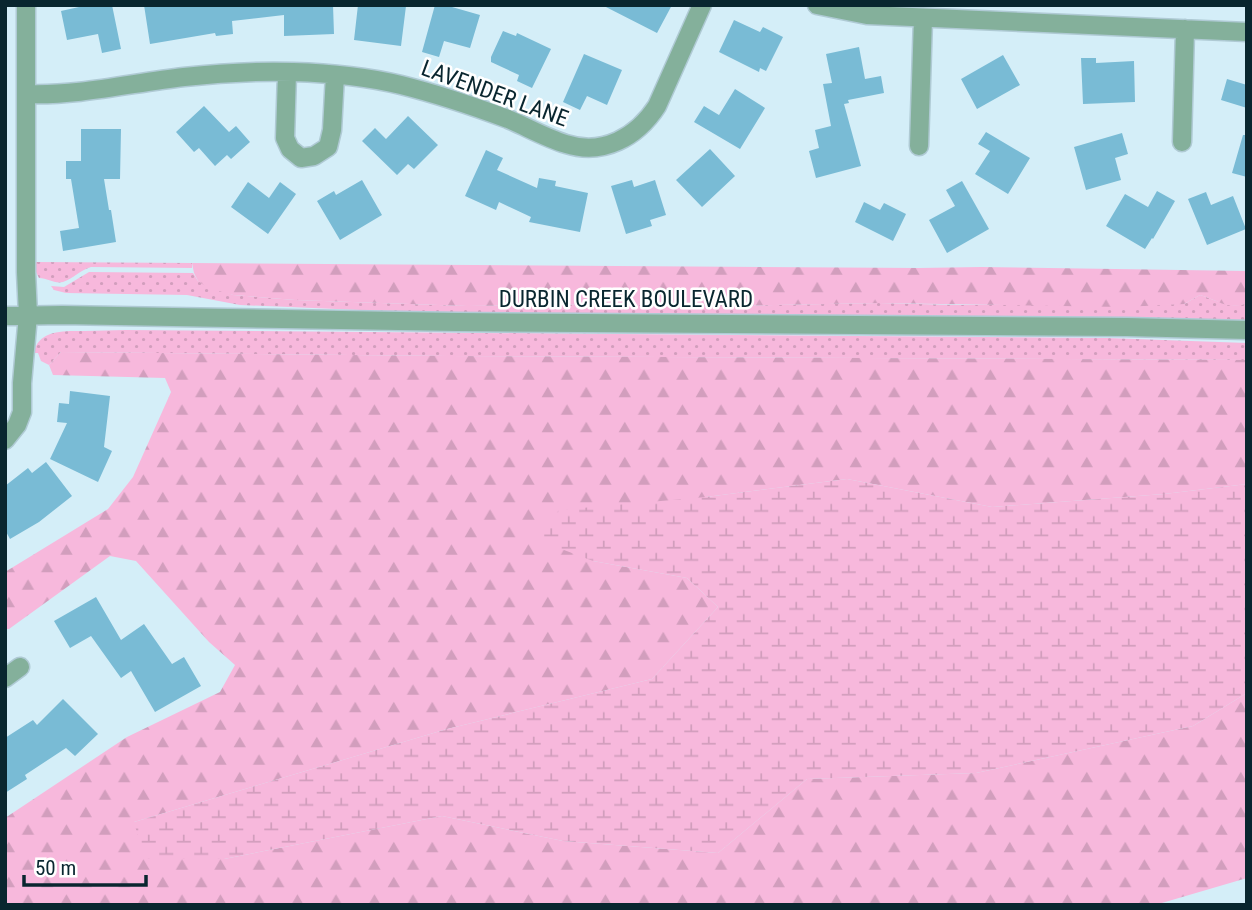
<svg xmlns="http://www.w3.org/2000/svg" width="1252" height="910" font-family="'Roboto Condensed',sans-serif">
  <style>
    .grass { fill: url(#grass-dots) }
    .forest { fill: url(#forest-firs) }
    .wetland { fill: url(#wetland-marsh) }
    .building { fill: #79bbd5 }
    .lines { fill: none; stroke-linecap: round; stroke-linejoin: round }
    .minor-casing { stroke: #afcad4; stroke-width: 21 }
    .minor { stroke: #84b09b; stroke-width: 18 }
    .labels { text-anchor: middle; stroke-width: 5; stroke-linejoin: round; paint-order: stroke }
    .street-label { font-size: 23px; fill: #09262f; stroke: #fff }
  </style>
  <defs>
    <pattern id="grass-dots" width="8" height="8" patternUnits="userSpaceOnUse" patternTransform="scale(1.75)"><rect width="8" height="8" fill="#f7b8dc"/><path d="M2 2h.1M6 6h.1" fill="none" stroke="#d29ebd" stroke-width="1.8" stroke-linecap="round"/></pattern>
    <pattern id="forest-firs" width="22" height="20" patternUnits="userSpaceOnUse" patternTransform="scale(1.75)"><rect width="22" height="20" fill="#f7b8dc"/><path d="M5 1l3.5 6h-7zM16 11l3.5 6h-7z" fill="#d29ebd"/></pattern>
    <pattern id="wetland-marsh" width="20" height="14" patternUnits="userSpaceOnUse" patternTransform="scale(1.75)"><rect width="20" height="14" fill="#f7b8dc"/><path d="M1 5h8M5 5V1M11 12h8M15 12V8" fill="none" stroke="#d29ebd"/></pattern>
  </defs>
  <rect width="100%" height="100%" fill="#d4eef8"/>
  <!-- grass -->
  <path class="grass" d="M 36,262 L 192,263 L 192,268 L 91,267 C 80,270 73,279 63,282 C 54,284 48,278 39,278 L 36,272 Z
    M 89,272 L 193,273 L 198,281 L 233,295 L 295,300 L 467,306 L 619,304 L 680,307 L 879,303 L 956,305 L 1184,304 L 1200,295 C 1217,300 1230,310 1247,303 L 1247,320 L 454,314 L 240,305 L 187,295 L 66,293 L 54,290 L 51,286 L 64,287 Z
    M 125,330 L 1107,338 L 1247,343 L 1247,360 L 447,356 L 61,352 L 49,365 L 41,361 L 38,353 L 34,353 C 38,329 66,331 85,331 C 98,331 112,330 125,330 Z"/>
  <!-- forest -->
  <path class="forest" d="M 192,263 L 919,268 L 981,267 L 1247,271 L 1247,303 C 1230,311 1217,300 1200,295 L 1184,304 L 1123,307 L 879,303 L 680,307 L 619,304 L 467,306 L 295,300 L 233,295 L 208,288 L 198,281 L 194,273 Z
    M 61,352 L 447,356 L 1247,360 L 1247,484 L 1164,494 L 992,507 L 847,479 L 706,497 L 593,561 L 687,578 L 718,607 L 652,679 L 447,729 L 134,822 L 224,859 L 442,816 L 563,841 L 718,853 L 807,779 L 976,773 L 1193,726 L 1247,693 L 1247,878 L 1155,905 L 5,905 L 5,818 L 127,737 L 220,692 L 235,665 L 209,642 L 136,561 L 110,556 L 9,629 L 5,629 L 5,572 L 108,509 L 133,477 L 171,392 L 165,378 L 53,375 L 49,365 Z"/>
  <!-- wetland -->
  <path class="wetland" d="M 847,479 L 992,507 L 1164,494 L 1247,484 L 1247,693 L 1193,726 L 976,773 L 807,779 L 718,853 L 563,841 L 442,816 L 224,859 L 144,859 L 134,822 L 447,729 L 652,679 L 718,607 L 687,578 L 593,561 L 535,539 L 559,510 L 706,497 Z"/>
  <!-- building -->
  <path class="building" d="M 88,5 L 112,5 L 121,49 L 102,53 L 98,34 L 67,40 L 61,11 Z
    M 144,5 L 333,5 L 334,34 L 284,36 L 284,15 L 232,21 L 233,34 L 216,36 L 215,33 L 150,44 Z
    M 358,5 L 406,6 L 401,46 L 354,40 Z
    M 435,5 L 445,5 L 480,15 L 470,48 L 444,41 L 439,57 L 422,52 Z
    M 602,5 L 672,5 L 657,33 Z
    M 734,20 L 760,32 L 763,27 L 783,37 L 766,71 L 760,68 L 759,72 L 719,52 Z
    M 503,31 L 516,36 L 517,33 L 551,49 L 532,88 L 517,81 L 519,75 L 491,62 L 491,57 Z
    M 859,47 L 865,79 L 881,76 L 884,93 L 848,100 L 849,103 L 844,104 L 861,166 L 816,178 L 809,151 L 819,148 L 815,130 L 831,126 L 823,84 L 832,83 L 826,54 Z
    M 584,54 L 622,70 L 607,105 L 587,96 L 580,110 L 563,102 Z
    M 1003,55 L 1020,85 L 977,109 L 961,79 Z
    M 1081,58 L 1096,58 L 1096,63 L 1134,61 L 1135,102 L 1083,104 Z
    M 1227,79 L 1247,85 L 1247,108 L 1221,100 Z
    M 735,89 L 765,108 L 740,149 L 694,122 L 704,106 L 719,115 Z
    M 204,106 L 229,132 L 236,126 L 250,142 L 231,159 L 227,155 L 215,166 L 199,148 L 194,152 L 176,132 Z
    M 408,116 L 438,145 L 414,169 L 408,164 L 397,175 L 362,141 L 375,128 L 386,139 Z
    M 81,129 L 121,129 L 120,179 L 104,179 L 109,210 L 111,210 L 116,242 L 63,251 L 60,231 L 79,228 L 71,179 L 66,179 L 66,161 L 81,161 Z
    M 986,132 L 1030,158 L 1008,194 L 975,174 L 990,151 L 978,144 Z
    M 1122,133 L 1128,154 L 1115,158 L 1121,180 L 1086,190 L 1074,147 Z
    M 1243,135 L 1247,135 L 1247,177 L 1232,173 Z
    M 710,149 L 735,176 L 702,207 L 676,180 Z
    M 486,150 L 503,158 L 497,170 L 537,188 L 539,178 L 556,181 L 555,186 L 588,193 L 580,232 L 529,222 L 531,217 L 499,202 L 496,210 L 465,196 Z
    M 362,180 L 382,215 L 340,240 L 317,201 L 334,191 L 336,195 Z
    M 632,180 L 634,187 L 655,180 L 666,215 L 650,220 L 652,226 L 626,234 L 611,186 Z
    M 962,181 L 989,229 L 947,253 L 929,220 L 955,206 L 946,190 Z
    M 248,182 L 269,198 L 280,182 L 296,194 L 268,234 L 231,207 Z
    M 1157,191 L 1175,201 L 1153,239 L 1152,238 L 1145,249 L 1106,226 L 1125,194 L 1148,207 Z
    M 1206,192 L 1211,205 L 1233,196 L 1246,229 L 1207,245 L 1188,199 Z
    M 864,202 L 880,210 L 884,203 L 906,214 L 893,241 L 855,222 Z
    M 70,391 L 110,396 L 104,447 L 112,451 L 98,482 L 50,459 L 67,423 L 57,422 L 59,403 L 69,404 Z
    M 46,462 L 72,496 L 39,522 L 10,539 L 5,530 L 5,486 L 28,468 L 32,473 Z
    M 96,597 L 121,640 L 144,624 L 172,664 L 184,657 L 201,686 L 155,712 L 131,671 L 121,678 L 91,636 L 70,648 L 54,621 Z
    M 63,699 L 98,734 L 75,756 L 66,748 L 25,775 L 27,779 L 5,793 L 5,738 L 33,720 L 37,725 Z"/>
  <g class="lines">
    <!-- minor casing -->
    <g class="minor-casing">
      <path id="minor" d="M 817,5 L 867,15 L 1247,32
        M 287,73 L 285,138 L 290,149 L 301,158 L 314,156 L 328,147 L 332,130 L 335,75
        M 26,94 C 80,96 131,83 184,77 C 253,69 334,69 401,85 C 437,94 473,106 508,119 C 527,127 546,138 566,144 C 603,156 637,137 657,106 L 702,5
        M 1182,142 L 1185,29
        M 919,146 L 923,18
        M 5,316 L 62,315 L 457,322 L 1127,327 L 1247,330
        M 5,440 L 17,425 L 22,412 L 22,383 L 28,315 L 26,272 L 26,5
        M 5,678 L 20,667"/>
    </g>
    <!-- minor -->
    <use href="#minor" class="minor"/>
  </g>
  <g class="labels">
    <!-- street labels -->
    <g class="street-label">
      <text transform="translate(495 93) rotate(20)" y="8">LAVENDER LANE</text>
      <text x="626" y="307">DURBIN CREEK BOULEVARD</text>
    </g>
  </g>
  <!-- border -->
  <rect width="1252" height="910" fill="none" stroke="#09262f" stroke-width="14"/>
  <!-- scale -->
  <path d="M24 875v10h122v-10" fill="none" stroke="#09262f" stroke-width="3.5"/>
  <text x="35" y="875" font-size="21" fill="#09262f" stroke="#ffffff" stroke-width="5" paint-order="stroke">50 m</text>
</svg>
